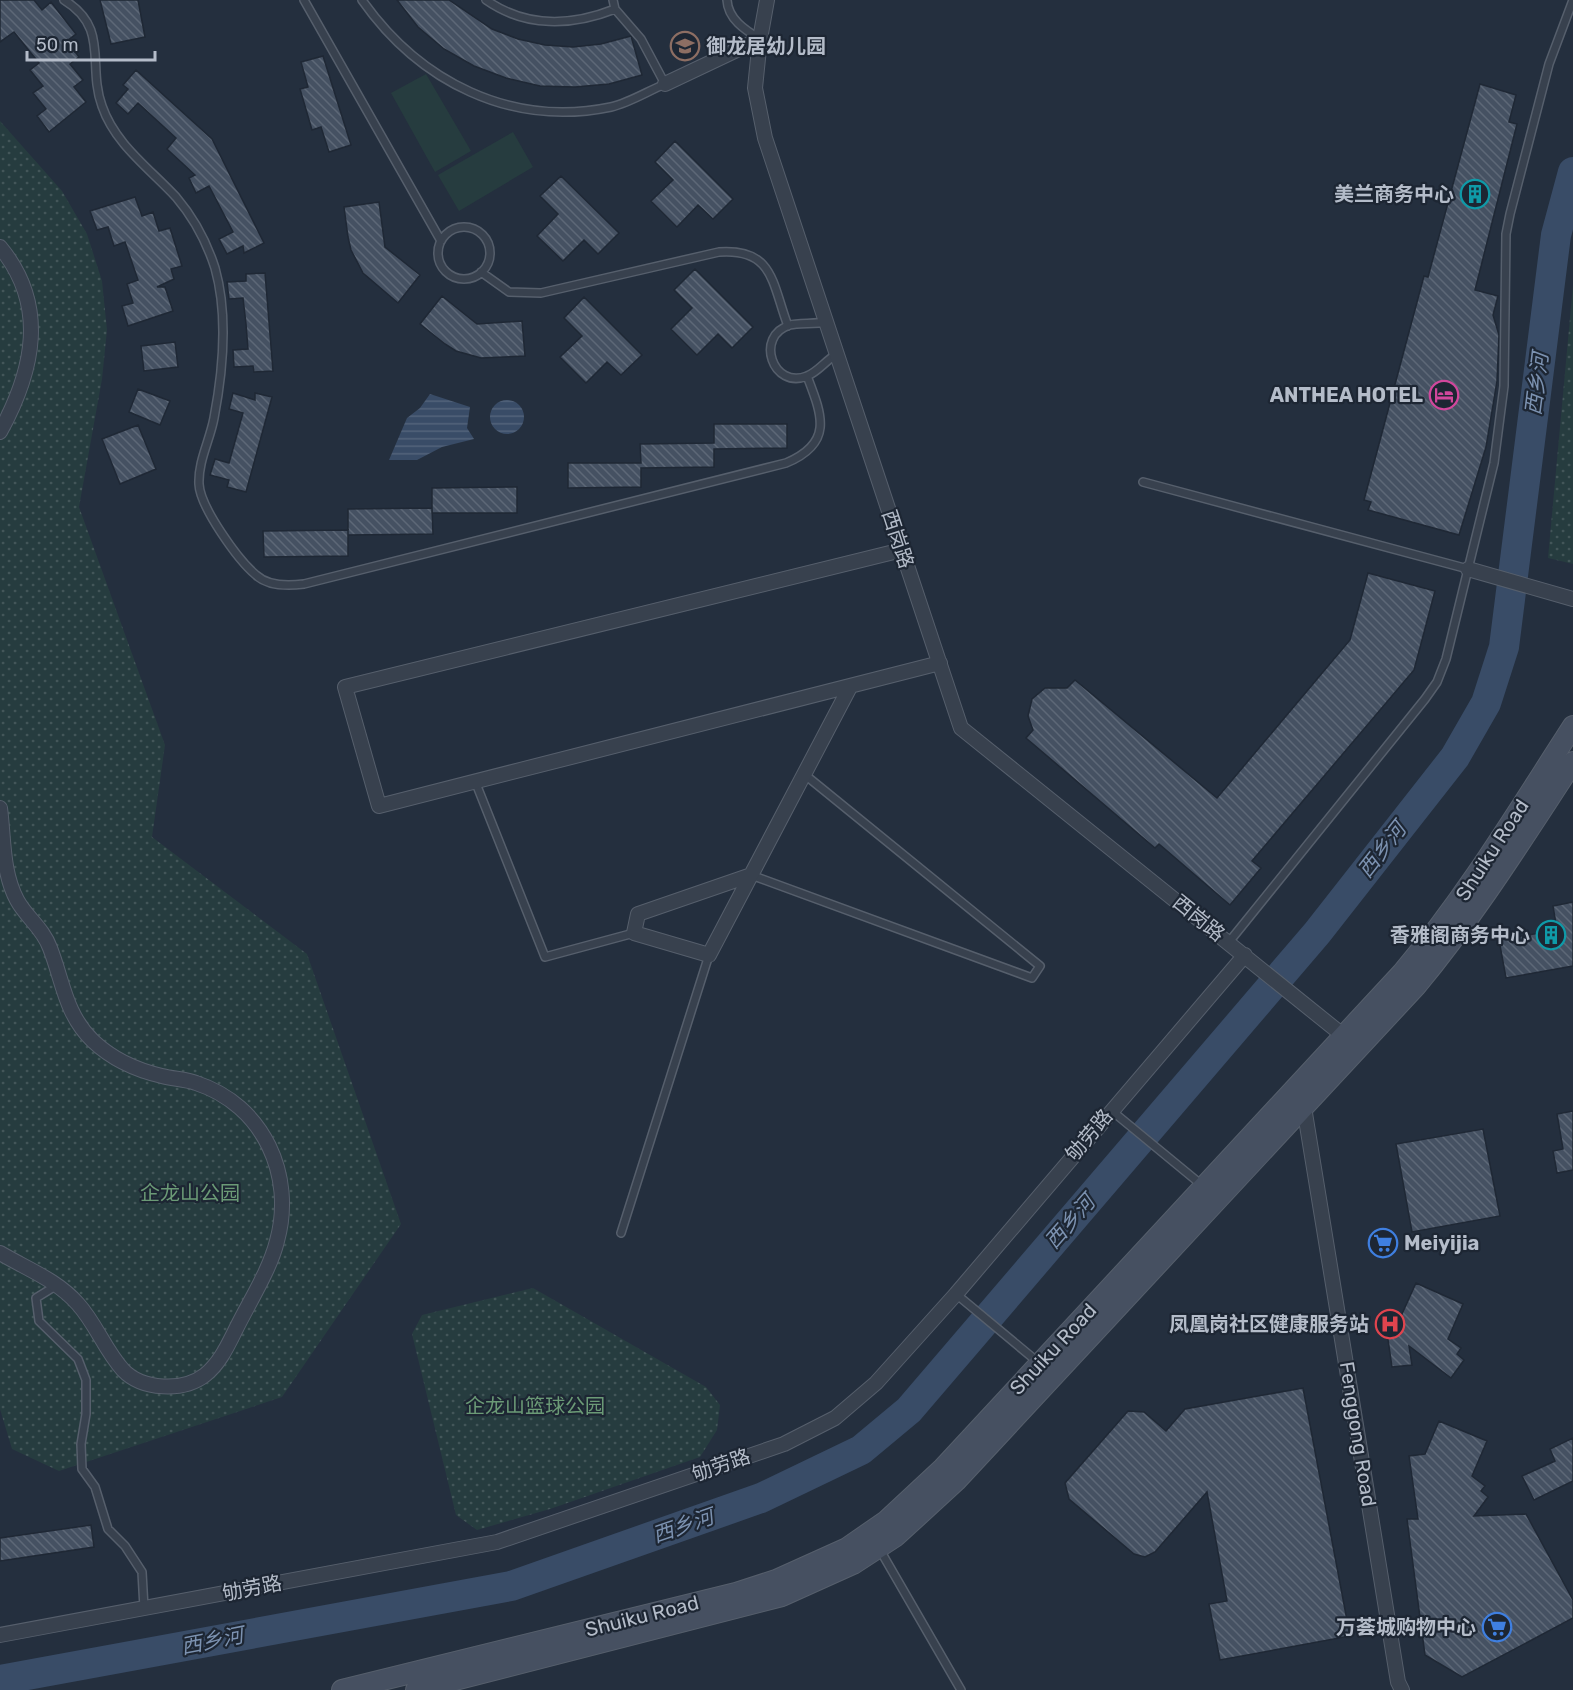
<svg xmlns="http://www.w3.org/2000/svg" width="1573" height="1690" font-family="Rubik,'Noto Sans SC',sans-serif">
  <style>
    .grass { fill: #263c3f }
    .park { fill: url(#park-dots) }
    .water { fill: url(#water-rules) }
    .lines { fill: none; stroke-linecap: round; stroke-linejoin: round }
    .river { stroke: #394c67; stroke-width: 30 }
    .building { fill: url(#building-back-hatch); stroke: #1f2835; stroke-width: 1.5 }
    .lane-casing { stroke: #565f6c; stroke-width: 10 }
    .street-casing { stroke: #565f6c; stroke-width: 16 }
    .secondary-casing { stroke: #565f6c; stroke-width: 22 }
    .lane { stroke: #38414e; stroke-width: 7 }
    .street { stroke: #38414e; stroke-width: 14 }
    .secondary { stroke: #465061; stroke-width: 20 }
    .labels { text-anchor: middle; stroke-width: 4.5; stroke-linejoin: round; paint-order: stroke }
    .poi-label { font-size: 20px; font-weight: bold; fill: #b4bcc9; stroke: #1d2633; text-anchor: end }
    .street-label { font-size: 20px; fill: #b4bcc9; stroke: #1d2633 }
    .park-label { font-size: 20px; fill: #6b9a76; stroke: #1d2633 }
    .water-label { font-size: 21px; font-style: italic; fill: #7c92b1; stroke: #1d2633 }
  </style>
  <defs>
    <pattern id="park-dots" width="8" height="8" patternUnits="userSpaceOnUse" patternTransform="scale(1.5)"><rect width="8" height="8" fill="#263c3f"/><path d="M2 2h.1M6 6h.1" fill="none" stroke="#435659" stroke-width="1.8" stroke-linecap="round"/></pattern>
    <pattern id="water-rules" width="6" height="5" patternUnits="userSpaceOnUse" patternTransform="scale(1.5)"><rect width="6" height="5" fill="#394c67"/><path d="M0 2.5h6" fill="none" stroke="#53647b"/></pattern>
    <pattern id="building-back-hatch" width="6" height="6" patternUnits="userSpaceOnUse" patternTransform="scale(1.5)"><rect width="6" height="6" fill="#455162"/><path d="M-1 5l2 2M0 0l6 6M5-1l2 2" fill="none" stroke="#5d6877"/></pattern>
  </defs>
  <rect width="100%" height="100%" fill="#242f3e"/>
  <!-- grass -->
  <path class="grass" d="M 426,74 L 471,151 L 435,172 L 391,93 Z
    M 513,132 L 533,167 L 459,211 L 438,175 Z"/>
  <!-- park -->
  <path class="park" d="M 0,121 L 62,191 L 87,234 L 102,281 L 107,330 L 102,379 L 79,507 L 165,745 L 152,837 L 307,954 L 401,1224 L 282,1397 L 59,1471 L 12,1449 L 0,1409 Z
    M 1573,285 L 1573,564 L 1548,558 Z
    M 533,1288 L 706,1387 L 720,1405 L 717,1430 L 700,1457 L 550,1509 L 477,1530 L 456,1515 L 412,1334 L 422,1315 Z"/>
  <!-- water -->
  <path class="water" d="M 430,394 L 470,407 L 467,428 L 474,439 L 442,447 L 417,460 L 389,460 L 407,418 L 420,408 Z
    M490 417a17 17 0 1 1 34 0a17 17 0 1 1-34 0Z"/>
  <g class="lines">
    <!-- river -->
    <path class="river" d="M 0,1680 L 511,1586 L 761,1498 L 861,1450 L 909,1410 L 1317,933 L 1455,757 L 1486,703 L 1504,647 L 1556,235 L 1573,172"/>
  </g>
  <!-- building -->
  <path class="building" d="M 0,0 L 34,0 L 42,10 L 51,2 L 76,34 L 67,41 L 79,57 L 70,64 L 83,80 L 74,87 L 86,102 L 49,132 L 37,116 L 46,109 L 33,93 L 43,86 L 30,70 L 39,63 L 14,32 L 0,42 Z
    M 100,0 L 138,0 L 145,37 L 111,44 Z
    M 397,0 L 449,0 L 492,29 L 518,39 L 545,45 L 573,47 L 601,44 L 631,36 L 642,75 L 609,84 L 575,87 L 540,86 L 506,78 L 474,66 L 444,49 L 418,27 Z
    M 323,56 L 351,145 L 329,152 L 321,127 L 312,130 L 300,89 L 308,87 L 301,62 Z
    M 136,70 L 212,139 L 264,243 L 244,253 L 243,246 L 227,254 L 219,239 L 233,232 L 209,186 L 196,193 L 189,178 L 195,175 L 167,149 L 176,138 L 138,103 L 128,114 L 116,103 L 128,89 L 123,85 Z
    M 1480,84 L 1516,95 L 1509,122 L 1517,124 L 1475,290 L 1498,296 L 1493,315 L 1499,335 L 1497,381 L 1486,447 L 1459,535 L 1368,510 L 1371,502 L 1364,500 L 1424,276 L 1428,277 Z
    M 675,141 L 733,199 L 713,219 L 698,205 L 677,227 L 651,201 L 673,180 L 655,162 Z
    M 561,176 L 619,233 L 598,254 L 584,240 L 563,261 L 537,236 L 558,214 L 540,196 Z
    M 135,197 L 142,216 L 153,212 L 159,231 L 170,228 L 182,266 L 171,269 L 174,279 L 157,287 L 165,287 L 173,311 L 128,326 L 122,306 L 133,303 L 127,284 L 138,280 L 125,242 L 114,246 L 108,227 L 97,230 L 90,211 Z
    M 379,202 L 385,247 L 420,275 L 398,303 L 363,273 L 351,250 L 348,237 L 344,207 Z
    M 695,269 L 753,327 L 732,348 L 718,334 L 697,355 L 671,329 L 692,308 L 674,290 Z
    M 265,273 L 273,371 L 254,372 L 253,366 L 234,367 L 233,350 L 248,349 L 246,324 L 243,298 L 229,299 L 227,282 L 246,281 L 246,274 Z
    M 442,296 L 477,324 L 522,321 L 525,356 L 481,358 L 456,351 L 445,344 L 420,324 Z
    M 584,297 L 642,355 L 621,375 L 607,362 L 586,383 L 560,357 L 582,336 L 564,318 Z
    M 175,342 L 178,367 L 144,371 L 141,346 Z
    M 138,389 L 170,401 L 160,425 L 129,412 Z
    M 233,393 L 255,400 L 255,393 L 272,397 L 246,492 L 227,487 L 229,480 L 210,475 L 215,459 L 229,463 L 243,413 L 229,409 Z
    M 714,424 L 787,424 L 787,448 L 714,449 L 714,467 L 641,468 L 641,487 L 568,488 L 568,463 L 641,463 L 640,444 L 714,443 Z
    M 138,425 L 156,469 L 120,484 L 102,439 Z
    M 517,487 L 517,513 L 432,513 L 432,488 Z
    M 432,508 L 433,534 L 348,535 L 348,509 Z
    M 348,530 L 348,556 L 264,557 L 263,531 Z
    M 1368,573 L 1435,591 L 1414,670 L 1252,861 L 1261,868 L 1230,905 L 1159,844 L 1155,848 L 1026,738 L 1033,730 L 1028,716 L 1032,699 L 1045,688 L 1067,688 L 1075,680 L 1217,798 L 1350,640 Z
    M 1573,902 L 1573,966 L 1506,978 L 1499,940 L 1557,930 L 1553,906 Z
    M 1573,1111 L 1573,1170 L 1557,1173 L 1553,1151 L 1563,1149 L 1557,1114 Z
    M 1483,1129 L 1500,1216 L 1412,1232 L 1396,1144 Z
    M 1416,1283 L 1463,1304 L 1448,1339 L 1461,1348 L 1457,1354 L 1464,1360 L 1451,1378 L 1409,1346 L 1412,1365 L 1392,1367 L 1385,1319 L 1401,1316 Z
    M 1303,1388 L 1350,1636 L 1220,1660 L 1209,1604 L 1227,1601 L 1207,1492 L 1155,1552 L 1145,1557 L 1134,1554 L 1069,1499 L 1065,1483 L 1128,1411 L 1144,1412 L 1166,1431 L 1185,1409 Z
    M 1439,1421 L 1487,1441 L 1472,1476 L 1485,1486 L 1481,1491 L 1488,1497 L 1474,1516 L 1526,1514 L 1573,1600 L 1573,1618 L 1462,1677 L 1425,1655 L 1407,1519 L 1418,1519 L 1409,1456 L 1425,1454 Z
    M 1573,1438 L 1573,1481 L 1534,1500 L 1522,1476 L 1555,1461 L 1550,1449 Z
    M 91,1525 L 94,1547 L 0,1561 L 0,1538 Z"/>
  <g class="lines">
    <!-- lane casing -->
    <g class="lane-casing">
      <path id="lane" d="M 64,0 C 110,28 87,65 102,106 C 115,144 149,168 176,197 C 193,217 207,243 215,268 C 228,314 223,371 214,418 C 210,440 198,461 199,484 C 200,507 238,560 256,575 C 268,586 289,586 304,584 L 786,463 C 834,443 822,415 807,376
        M 304,0 L 441,241
        M 362,0 C 419,81 510,128 611,107 C 629,103 648,91 665,84 L 641,39 L 615,9 L 613,0
        M 486,0 C 526,28 572,26 615,9
        M 727,0 C 728,19 745,30 760,39
        M438 253a26 26 0 1 1 52 0a26 26 0 1 1-52 0Z
        M 481,272 L 509,292 L 541,293 L 719,252 C 774,248 772,284 788,326
        M 826,322 C 816,324 797,323 790,325 C 754,336 773,390 807,376 C 818,372 826,360 837,354
        M 1143,482 L 1468,569
        M 475,781 L 545,957 L 634,933
        M 751,875 L 1032,978 L 1040,966 L 804,774
        M 1229,942 L 1425,699 L 1437,682 L 1446,659 L 1494,463 L 1504,386 L 1506,234 L 1510,214 L 1549,64 L 1573,0
        M 1112,1111 L 1203,1186
        M 621,1233 L 709,955
        M 57,1285 L 36,1298 L 39,1321 L 78,1359 L 86,1380 L 86,1414 L 81,1444 L 82,1469 L 95,1487 L 108,1529 L 125,1546 L 142,1572 L 144,1608
        M 956,1294 L 1039,1363
        M 880,1550 L 961,1690"/>
    </g>
    <!-- street casing -->
    <g class="street-casing">
      <path id="street" d="M 767,0 L 760,39 L 755,88 L 765,138 L 961,728 L 1350,1041
        M 665,84 L 760,39
        M 0,247 C 48,305 34,370 0,432
        M 902,550 L 345,687 L 379,806 L 940,663
        M 1468,569 L 1573,599
        M 0,808 C 4,838 2,872 17,900 C 26,917 43,928 50,948 C 63,981 65,1014 93,1041 C 112,1059 136,1070 162,1076 C 173,1079 186,1079 196,1083 C 264,1105 295,1176 277,1241 C 270,1270 248,1304 235,1331 C 227,1347 219,1364 205,1375 C 183,1392 142,1390 123,1370 C 105,1350 96,1324 78,1304 C 57,1280 27,1269 0,1253
        M 751,875 L 638,914 L 634,933 L 709,955 L 850,687
        M 1304,1107 L 1398,1682 L 1402,1690
        M 0,1635 L 497,1542 L 784,1444 L 835,1418 L 876,1383 L 956,1294 L 1245,955"/>
    </g>
    <!-- secondary casing -->
    <g class="secondary-casing">
      <path id="secondary" d="M 342,1690 L 736,1593 L 776,1580 L 847,1548 L 886,1521 L 943,1468 L 1402,973 C 1467,896 1518,811 1573,726
        M 416,1690 L 782,1596 L 853,1564 L 896,1536 L 956,1481 L 1416,986 C 1475,915 1523,838 1573,762"/>
    </g>
    <!-- lane -->
    <use href="#lane" class="lane"/>
    <!-- street -->
    <use href="#street" class="street"/>
    <!-- secondary -->
    <use href="#secondary" class="secondary"/>
  </g>
  <!-- icons -->
  <defs>
    <g id="school-ring" transform="scale(1.5)"><circle r="9.5" fill="#1d2633" stroke="#8d6e63" stroke-width="1.5"/><path d="M0-5L7-2L0 1L-7-2ZM-4 1L0 2.5L4 1V4Q0 6-4 4Z" fill="#8d6e63"/></g>
    <g id="building-ring" transform="scale(1.5)"><circle r="9.5" fill="#1d2633" stroke="#0f9aa8" stroke-width="1.5"/><path d="M-4-6H4V6H1V3H-1V6H-4ZM-2.5-4.3h1.7v1.8h-1.7ZM.8-4.3h1.7v1.8H.8ZM-2.5-1h1.7V.8h-1.7ZM.8-1h1.7V.8H.8Z" fill="#0f9aa8"/></g>
    <g id="hotel-ring" transform="scale(1.5)"><circle r="9.5" fill="#1d2633" stroke="#d1479c" stroke-width="1.5"/><path d="M-6-4.5h1.5V1H6V5H4.5V3h-9V5H-6ZM-4 0a1.8 1.8 0 1 1 3.6 0ZM.5 0V-2.5h3Q6-2.5 6 0Z" fill="#d1479c"/></g>
    <g id="supermarket-ring" transform="scale(1.5)"><circle r="9.5" fill="#1d2633" stroke="#3f7fe0" stroke-width="1.5"/><path d="M-6-5.5h2.5l.6 2H6L4.5 2H-2.5L-4.4-4H-6ZM-1.5 3.2a1.3 1.3 0 1 0 .1 0ZM3 3.2a1.3 1.3 0 1 0 .1 0Z" fill="#3f7fe0"/></g>
    <g id="hospital-ring" transform="scale(1.5)"><circle r="9.5" fill="#1d2633" stroke="#e0444e" stroke-width="1.5"/><path d="M-5-5h3v3.5h4V-5h3V5h-3V1.5h-4V5h-3Z" fill="#e0444e"/></g>
  </defs>
  <g fill-rule="evenodd">
    <use href="#school-ring" x="685" y="46"/>
    <use href="#building-ring" x="1475" y="194"/>
    <use href="#hotel-ring" x="1444" y="395"/>
    <use href="#building-ring" x="1551" y="935"/>
    <use href="#supermarket-ring" x="1383" y="1243"/>
    <use href="#hospital-ring" x="1390" y="1324"/>
    <use href="#supermarket-ring" x="1497" y="1627"/>
  </g>
  <g class="labels">
    <!-- poi labels -->
    <g class="poi-label">
      <text x="706" y="53" text-anchor="start">御龙居幼儿园</text>
      <text x="1454" y="201">美兰商务中心</text>
      <text x="1423" y="402">ANTHEA HOTEL</text>
      <text x="1530" y="942">香雅阁商务中心</text>
      <text x="1404" y="1250" text-anchor="start">Meiyijia</text>
      <text x="1369" y="1331">凤凰岗社区健康服务站</text>
      <text x="1476" y="1634">万荟城购物中心</text>
    </g>
    <!-- street labels -->
    <g class="street-label">
      <text transform="translate(898 539) rotate(72)" y="7">西岗路</text>
      <text transform="translate(1492 850) rotate(-57)" y="7">Shuiku Road</text>
      <text transform="translate(1199 918) rotate(39)" y="7">西岗路</text>
      <text transform="translate(1089 1135) rotate(-50)" y="7">劬劳路</text>
      <text transform="translate(1053 1349) rotate(-47)" y="7">Shuiku Road</text>
      <text transform="translate(1358 1434) rotate(81)" y="7">Fenggong Road</text>
      <text transform="translate(721 1465) rotate(-19)" y="7">劬劳路</text>
      <text transform="translate(252 1588) rotate(-11)" y="7">劬劳路</text>
      <text transform="translate(642 1616) rotate(-14)" y="7">Shuiku Road</text>
    </g>
    <!-- park labels -->
    <g class="park-label">
      <text x="190" y="1200">企龙山公园</text>
      <text x="535" y="1413">企龙山篮球公园</text>
    </g>
    <!-- water labels -->
    <g class="water-label">
      <text transform="translate(1537 384) rotate(-83)" y="7">西乡河</text>
      <text transform="translate(1382 850) rotate(-52)" y="7">西乡河</text>
      <text transform="translate(1070 1222) rotate(-49)" y="7">西乡河</text>
      <text transform="translate(683 1526) rotate(-19)" y="7">西乡河</text>
      <text transform="translate(212 1641) rotate(-11)" y="7">西乡河</text>
    </g>
  </g>
  <!-- scale -->
  <path d="M27 51v9h128v-9" fill="none" stroke="#b4bcc9" stroke-width="3"/>
  <text x="36" y="51" font-size="18" fill="#b4bcc9" stroke="#1d2633" stroke-width="4.5" paint-order="stroke">50 m</text>
</svg>
